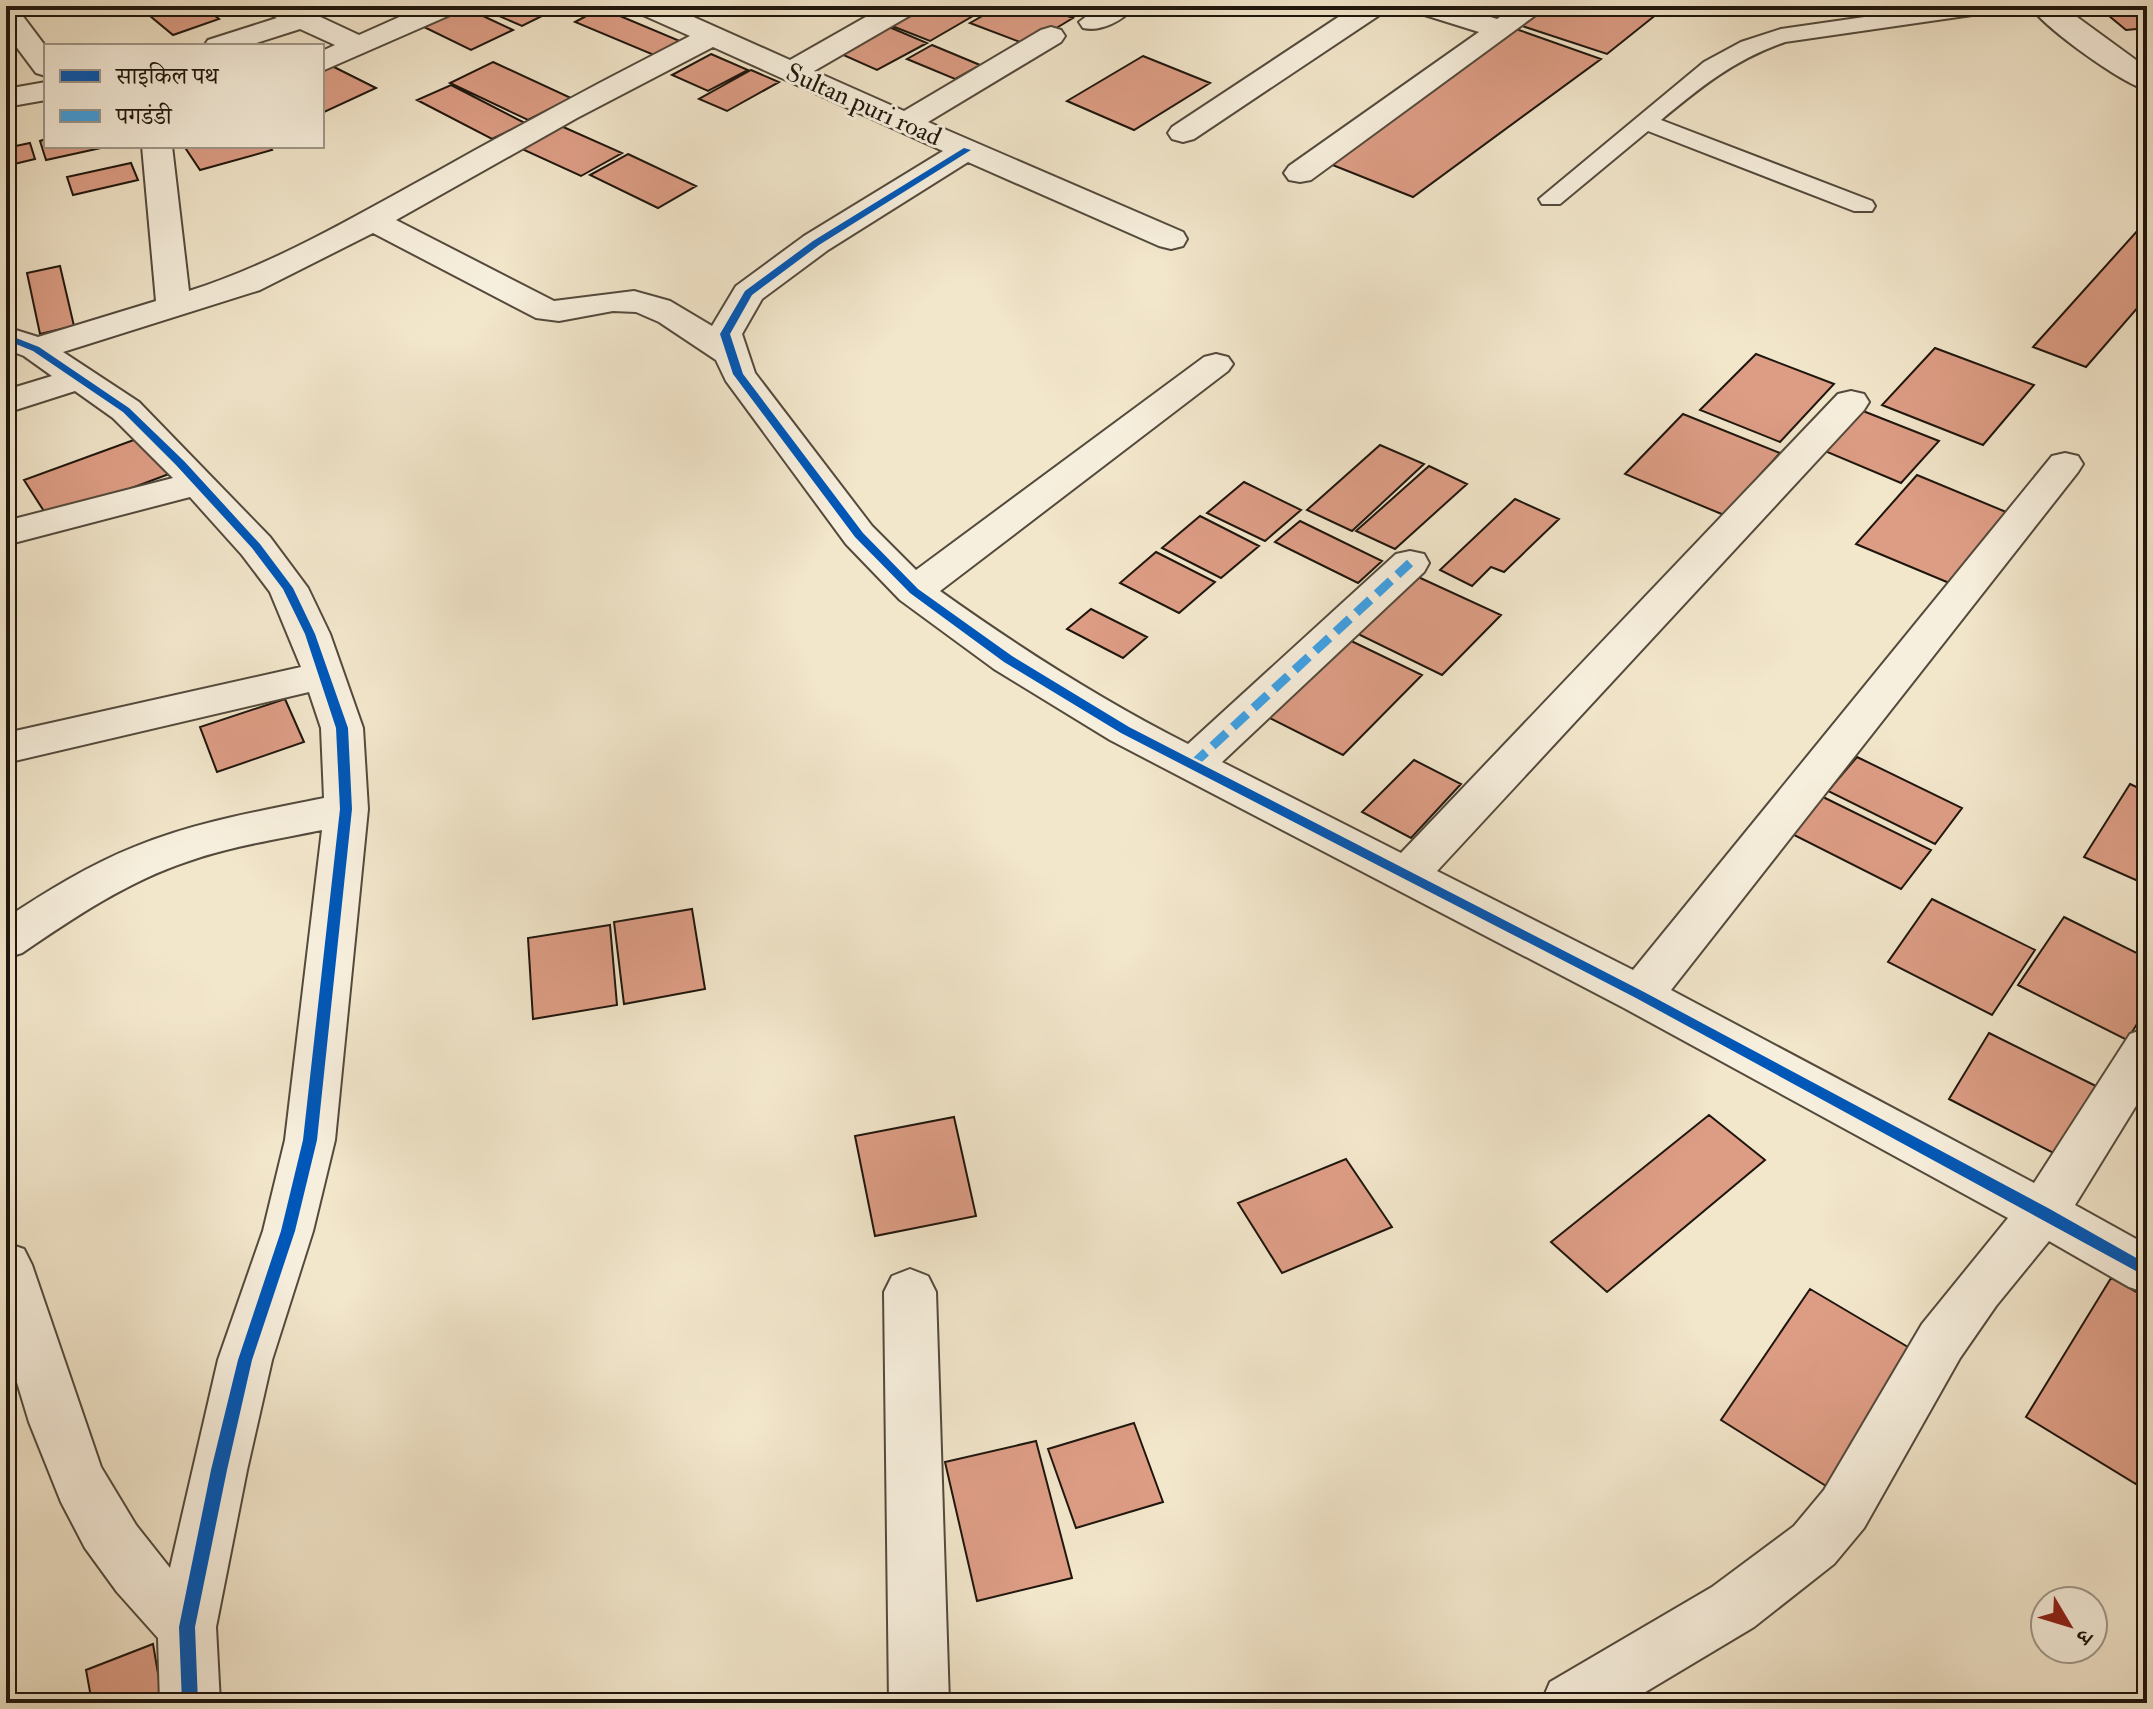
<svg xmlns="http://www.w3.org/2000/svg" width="2153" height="1709" font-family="'IM FELL Double Pica','Noto Serif Devanagari',serif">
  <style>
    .building { fill: #dd9d85; stroke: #1e160d; stroke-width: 2 }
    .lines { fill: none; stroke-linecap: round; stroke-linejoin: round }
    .service-casing { stroke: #534a3c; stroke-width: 4 }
    .minor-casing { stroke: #534a3c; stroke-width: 4 }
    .service { fill: #f7efdd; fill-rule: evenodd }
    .minor { fill: #f7efdd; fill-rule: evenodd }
    .quiet { stroke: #3da2e9; stroke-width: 9; stroke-dasharray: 19 9; stroke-linecap: butt }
    .cycleway-casing { stroke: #f7efdd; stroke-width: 5 }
    .cycleway { fill: #0057b8; fill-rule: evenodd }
    .labels { text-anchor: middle; stroke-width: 6; stroke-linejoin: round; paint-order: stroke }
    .far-street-label { font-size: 26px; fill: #1e160d; stroke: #f7efdd }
  </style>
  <rect width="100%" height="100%" fill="#f2e6cb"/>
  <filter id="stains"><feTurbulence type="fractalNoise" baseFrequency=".0025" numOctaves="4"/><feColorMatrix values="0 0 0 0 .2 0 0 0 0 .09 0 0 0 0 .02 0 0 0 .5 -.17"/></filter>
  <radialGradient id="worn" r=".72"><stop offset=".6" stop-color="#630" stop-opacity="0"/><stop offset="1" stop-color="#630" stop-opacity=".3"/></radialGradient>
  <!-- building -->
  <path class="building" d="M 138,6 L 202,6 L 219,19 L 173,35 Z
    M 476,6 L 562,6 L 522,26 Z
    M 919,6 L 946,6 L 973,16 L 930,41 L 887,24 Z
    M 953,6 L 991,6 L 975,15 Z
    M 1000,6 L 1041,6 L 1073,18 L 1028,45 L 970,23 Z
    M 1467,6 L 1517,6 L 1500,18 Z
    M 1549,6 L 1648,6 L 1662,10 L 1607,54 L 1522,26 Z
    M 2097,6 L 2146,6 L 2147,28 L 2126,30 Z
    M 466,8 L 513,30 L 471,50 L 424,27 Z
    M 601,8 L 687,44 L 661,58 L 575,22 Z
    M 882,24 L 927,43 L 877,70 L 832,50 Z
    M 1516,29 L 1601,59 L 1413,197 L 1325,162 Z
    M 932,45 L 980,65 L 955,79 L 907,59 Z
    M 711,54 L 748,70 L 708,91 L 672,75 Z
    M 1143,56 L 1210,83 L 1134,130 L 1067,101 Z
    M 493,62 L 571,98 L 528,120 L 450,83 Z
    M 330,65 L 376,88 L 322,113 L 322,69 Z
    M 751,70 L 779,82 L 727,111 L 699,99 Z
    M 451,85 L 525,123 L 492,139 L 417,100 Z
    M 552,122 L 622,153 L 581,176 L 511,144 Z
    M 46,139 L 46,146 L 110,146 L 46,160 L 40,141 Z
    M 30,143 L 35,159 L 6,166 L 6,148 Z
    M 184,146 L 269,146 L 272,150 L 200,170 Z
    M 628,154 L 696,186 L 658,208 L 590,175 Z
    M 131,163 L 138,180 L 73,195 L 67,177 Z
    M 2147,220 L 2147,297 L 2086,367 L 2033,347 Z
    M 60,266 L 74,326 L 40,334 L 27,273 Z
    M 1935,348 L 2034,385 L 1983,445 L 1882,405 Z
    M 1756,354 L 1834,384 L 1780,442 L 1700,410 Z
    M 1858,409 L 1939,441 L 1901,483 L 1820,449 Z
    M 1683,414 L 1780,453 L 1724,515 L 1625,474 Z
    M 142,437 L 169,474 L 49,519 L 24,480 Z
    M 1380,445 L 1424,464 L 1352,531 L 1307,510 Z
    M 1429,466 L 1467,484 L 1395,549 L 1356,531 Z
    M 1917,475 L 2011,514 L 1954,585 L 1856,544 Z
    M 1244,482 L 1301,510 L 1265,541 L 1207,513 Z
    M 1515,499 L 1559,519 L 1504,572 L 1491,567 L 1472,586 L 1440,570 Z
    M 1200,516 L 1259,546 L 1221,578 L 1162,548 Z
    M 1300,521 L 1382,561 L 1358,583 L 1275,542 Z
    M 1156,552 L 1215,582 L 1179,613 L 1120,583 Z
    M 1416,576 L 1501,615 L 1442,675 L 1356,633 Z
    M 1091,609 L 1147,637 L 1123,658 L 1067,629 Z
    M 1345,638 L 1422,675 L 1343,755 L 1266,716 Z
    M 285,699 L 304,742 L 217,772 L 200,727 Z
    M 1857,757 L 1962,808 L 1935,844 L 1828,791 Z
    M 1414,760 L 1461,784 L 1411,838 L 1362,812 Z
    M 2130,784 L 2147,792 L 2147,885 L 2084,857 Z
    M 1821,796 L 1931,850 L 1901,889 L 1790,833 Z
    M 1932,899 L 2035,950 L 1992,1015 L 1888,962 Z
    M 692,909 L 705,989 L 624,1004 L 614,922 Z
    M 2064,917 L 2147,958 L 2147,1008 L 2127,1040 L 2018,985 Z
    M 610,925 L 617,1005 L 533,1019 L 528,938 Z
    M 1989,1033 L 2102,1089 L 2063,1158 L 1949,1099 Z
    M 1709,1115 L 1765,1160 L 1607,1292 L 1551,1242 Z
    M 954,1117 L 976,1216 L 875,1236 L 855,1136 Z
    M 1346,1159 L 1392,1227 L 1282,1273 L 1238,1203 Z
    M 2111,1278 L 2147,1298 L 2147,1465 L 2136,1484 L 2026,1417 Z
    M 1810,1289 L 1913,1350 L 1826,1486 L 1721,1420 Z
    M 1134,1423 L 1163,1502 L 1076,1528 L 1048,1449 Z
    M 1036,1441 L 1072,1578 L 977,1601 L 945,1462 Z
    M 153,1644 L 163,1703 L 92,1703 L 86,1670 Z"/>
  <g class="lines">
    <!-- service casing -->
    <g class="service-casing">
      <path id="service" d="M 1941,6 L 1997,6 L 1986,13 L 1785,42 C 1734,60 1702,86 1661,120 L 1872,201 L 1875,206 L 1872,211 L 1854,211 L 1648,131 L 1560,204 L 1542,204 L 1539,199 L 1704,62 L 1741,42 L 1781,29 Z"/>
    </g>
    <!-- minor casing -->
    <g class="minor-casing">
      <path id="minor" d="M 6,6 L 16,7 L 46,47 L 46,76 L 36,73 L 6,33 Z
        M 260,6 L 297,6 L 359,35 L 424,6 L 461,6 L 457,12 L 322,71 L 322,51 L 335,45 L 300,29 L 247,46 L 204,46 L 208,40 L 277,18 L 264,12 Z
        M 632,6 L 669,6 L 790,60 L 885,6 L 920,6 L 916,12 L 814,71 L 904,111 L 1041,30 L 1051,27 L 1061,30 L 1065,36 L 1061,42 L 928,122 L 1183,232 L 1187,239 L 1183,246 L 1171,249 L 1159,246 L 968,162 L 828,250 L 762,299 L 742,334 L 755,373 L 872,526 L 916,570 L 1204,357 L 1216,354 L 1228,357 L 1233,364 L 1228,371 L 940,591 C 1020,648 1101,700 1188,744 L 1396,554 L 1410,551 L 1424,554 L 1429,563 L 1424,572 L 1222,762 L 1401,853 L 1838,394 L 1851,391 L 1864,394 L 1869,402 L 1864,410 L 1437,871 L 1633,970 L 2052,456 L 2065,453 L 2078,456 L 2083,464 L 2078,472 L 1671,990 L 2034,1183 L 2130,1034 L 2147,1028 L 2147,1088 L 2075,1205 L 2147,1245 L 2147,1293 L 2129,1287 L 2049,1241 L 1996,1306 L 1960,1358 L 1864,1528 L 1834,1564 L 1754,1627 L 1627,1703 L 1541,1703 L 1550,1682 L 1712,1587 L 1794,1526 L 1824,1490 L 1922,1324 L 2008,1218 L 1624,1008 L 1110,740 L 994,669 L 900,600 L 846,544 L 726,381 L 716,360 L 659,322 L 636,312 L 613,311 L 559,321 L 536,318 L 373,233 L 260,290 L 63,352 L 139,402 L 270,537 L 308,588 L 330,634 L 363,728 L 368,809 L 335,1140 L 313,1231 L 272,1360 L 247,1470 L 216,1627 L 220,1703 L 160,1703 L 158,1638 L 117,1592 L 85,1548 L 61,1502 L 29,1422 L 6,1346 L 6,1243 L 24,1249 L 32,1265 L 101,1467 L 136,1525 L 170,1568 L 218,1360 L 263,1231 L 285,1140 L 322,830 C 278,839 232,846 189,861 C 128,881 75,917 22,953 L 6,958 L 6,918 C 47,891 89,865 134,847 C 195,822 260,811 324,798 L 321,728 L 309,692 L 6,763 L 6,733 L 301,667 L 270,592 L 242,555 L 190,497 L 6,545 L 6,521 L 173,478 L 113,418 L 75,391 L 6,413 L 6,390 L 52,376 L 24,356 L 6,349 L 6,327 L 38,337 L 156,301 L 142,146 L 172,146 L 189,291 C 277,263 355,216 436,172 C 520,125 604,80 690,36 L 636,12 ZM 713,47 L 943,151 L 804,236 L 736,286 L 712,326 L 670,301 L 634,291 L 554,301 L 396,220 L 577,118 Z
        M 1100,6 L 1134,6 C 1124,21 1100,32 1083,28 L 1079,22 Z
        M 1355,6 L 1388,6 L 1384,12 L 1194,139 L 1183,142 L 1172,139 L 1168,133 L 1172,127 Z
        M 1411,6 L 1455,6 L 1497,19 L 1516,6 L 1548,6 L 1311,180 L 1300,182 L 1289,180 L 1284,173 L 1289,166 L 1479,32 L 1415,12 Z
        M 2030,6 L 2062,6 L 2147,68 L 2147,90 C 2121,83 2045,28 2030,6 Z
        M 46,82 L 46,100 L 6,107 L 6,89 Z
        M 910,1269 L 928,1276 L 936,1292 L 949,1703 L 889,1703 L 884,1292 L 892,1276 Z"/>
    </g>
    <!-- service -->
    <use href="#service" class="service"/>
    <!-- minor -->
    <use href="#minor" class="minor"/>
    <!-- quiet -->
    <path class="quiet" d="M 1192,765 L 1410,563"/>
    <!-- cycleway casing -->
    <g class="cycleway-casing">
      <path id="cycleway" d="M 964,148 L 971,150 L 819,245 L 752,295 L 730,334 L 743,374 L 863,533 L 918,589 L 1012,656 L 1129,727 L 1644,992 L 2048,1208 L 2147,1264 L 2147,1277 L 1636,998 L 1121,733 L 1004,662 L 910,593 L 855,537 L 733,374 L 720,334 L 745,291 L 813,241 Z
        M 6,334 L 39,347 L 129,408 L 184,461 L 260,544 L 293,588 L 315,634 L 348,728 L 352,809 L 317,1140 L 295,1231 L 252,1360 L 227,1470 L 195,1627 L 198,1703 L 182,1703 L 179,1627 L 211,1470 L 238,1360 L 281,1231 L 303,1140 L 340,809 L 336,728 L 305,634 L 283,589 L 252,548 L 176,465 L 123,412 L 33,351 L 6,340 Z"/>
    </g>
    <!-- cycleway -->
    <use href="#cycleway" class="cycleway"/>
  </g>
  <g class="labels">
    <!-- far-street labels -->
    <g class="far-street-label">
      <text transform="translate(864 104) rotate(24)" y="9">Sultan puri road</text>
    </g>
  </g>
  <!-- margin -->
  <rect width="2153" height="1709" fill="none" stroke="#f2e6cb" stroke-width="32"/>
  <rect x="8" y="8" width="2137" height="1693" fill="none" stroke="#1e160d" stroke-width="4"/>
  <rect x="16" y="16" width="2121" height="1677" fill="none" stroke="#1e160d" stroke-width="2"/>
  <!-- legend -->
  <rect x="44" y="44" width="280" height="104" fill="#f7efdd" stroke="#a0988a" stroke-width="2"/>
  <rect x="60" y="70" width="40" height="12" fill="#0057b8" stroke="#a0988a" stroke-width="2"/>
  <text x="116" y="84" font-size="24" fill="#1e160d">साइकिल पथ</text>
  <rect x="60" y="110" width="40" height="12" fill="#3da2e9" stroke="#a0988a" stroke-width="2"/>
  <text x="116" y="124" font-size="24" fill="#1e160d">पगडंडी</text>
  <!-- north arrow -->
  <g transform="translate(2069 1625) rotate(128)"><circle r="38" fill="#f7efdd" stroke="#a0988a" stroke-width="2"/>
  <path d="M0-6L14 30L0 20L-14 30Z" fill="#8f2418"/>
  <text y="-12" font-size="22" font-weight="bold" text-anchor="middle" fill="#1e160d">उ</text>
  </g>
  <rect width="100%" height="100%" filter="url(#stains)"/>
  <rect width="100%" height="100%" fill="url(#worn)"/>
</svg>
